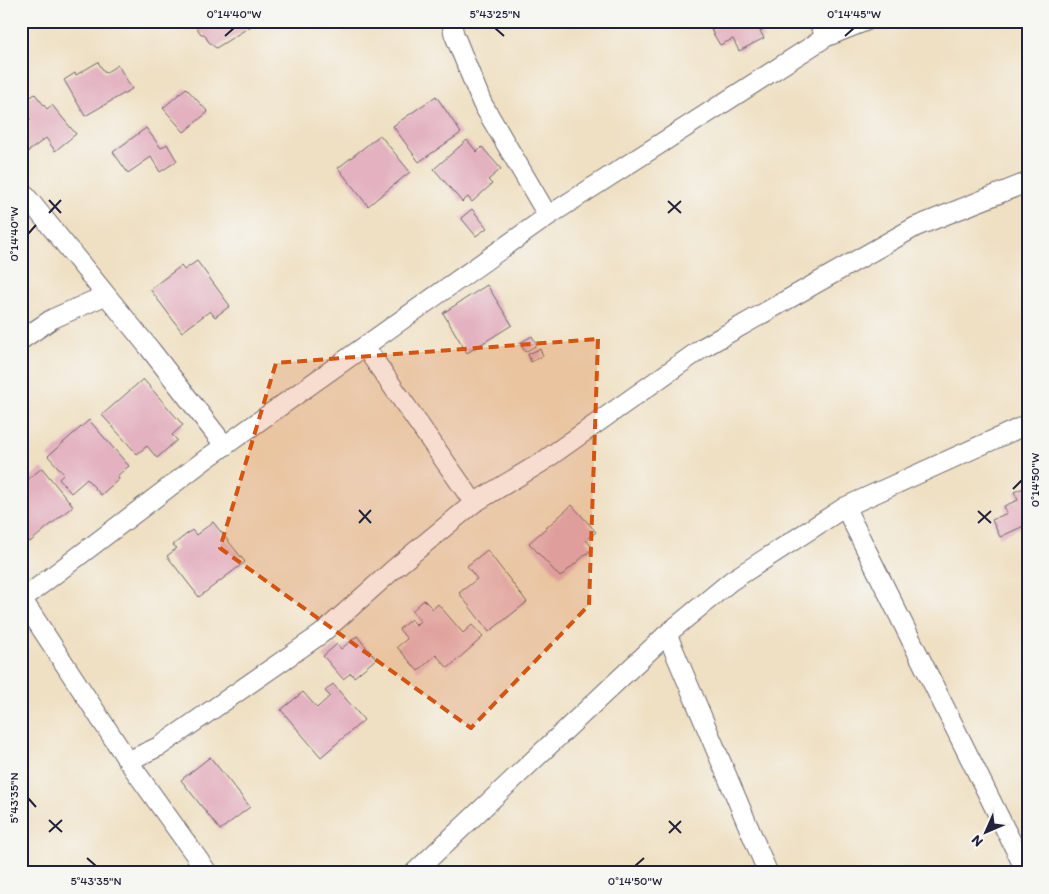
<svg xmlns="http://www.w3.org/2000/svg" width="1049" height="894" font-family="Itim,sans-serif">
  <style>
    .building { fill: #e3b1bf }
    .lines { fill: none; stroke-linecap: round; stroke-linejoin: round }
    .street-casing { stroke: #6a646b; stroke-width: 21 }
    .street { stroke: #fff; stroke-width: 19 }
    .marked { fill: #d45411; fill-opacity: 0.2; stroke: #d45411; stroke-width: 4; stroke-dasharray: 10 6; stroke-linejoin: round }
    .ticks { fill: none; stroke: #22223b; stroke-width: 2 }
    .neatline { fill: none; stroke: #22223b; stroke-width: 2 }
    .ticks-label { font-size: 12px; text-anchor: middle; fill: #22223b }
  </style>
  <rect width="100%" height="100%" fill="#f6f6f2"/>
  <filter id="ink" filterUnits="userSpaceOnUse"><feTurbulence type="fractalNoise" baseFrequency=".02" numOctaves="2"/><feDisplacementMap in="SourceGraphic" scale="10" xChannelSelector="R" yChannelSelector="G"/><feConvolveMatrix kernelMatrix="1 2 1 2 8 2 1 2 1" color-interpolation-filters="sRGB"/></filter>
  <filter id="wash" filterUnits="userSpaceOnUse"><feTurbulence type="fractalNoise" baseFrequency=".0096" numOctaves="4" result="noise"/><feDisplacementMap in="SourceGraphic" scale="20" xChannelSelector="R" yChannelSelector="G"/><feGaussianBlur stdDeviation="1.12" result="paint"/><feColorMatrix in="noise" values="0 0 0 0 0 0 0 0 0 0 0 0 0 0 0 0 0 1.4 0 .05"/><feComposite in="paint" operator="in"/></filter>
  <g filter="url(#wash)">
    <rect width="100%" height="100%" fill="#efe0c3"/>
    <g id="blocks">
      <!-- building -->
      <path class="building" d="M 192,21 L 255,21 L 256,23 L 216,48 L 209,42 L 204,34 L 201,34 Z
        M 723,21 L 779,21 L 760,31 L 764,38 L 739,51 L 733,39 L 720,45 L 711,30 L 724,23 Z
        M 98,62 L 105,73 L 118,65 L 132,89 L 85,116 L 64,80 L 75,73 L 76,75 Z
        M 186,88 L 208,112 L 184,132 L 163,108 Z
        M 35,94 L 47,109 L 52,105 L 76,134 L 55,151 L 46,138 L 21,157 L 21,127 L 31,120 L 21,108 L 21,104 Z
        M 436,96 L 461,133 L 419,162 L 393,126 Z
        M 146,128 L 161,148 L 167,144 L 177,161 L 160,172 L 151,157 L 128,173 L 113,152 Z
        M 380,135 L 410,172 L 368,206 L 338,168 Z
        M 467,140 L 477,152 L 482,147 L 501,169 L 488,180 L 492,184 L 472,202 L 468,197 L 462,202 L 434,169 Z
        M 472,209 L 487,228 L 476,236 L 461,218 Z
        M 197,261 L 230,306 L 215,317 L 210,311 L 182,332 L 150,289 L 181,266 L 184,270 Z
        M 487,285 L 512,325 L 467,353 L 443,313 Z
        M 532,336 L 537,345 L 525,352 L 520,343 Z
        M 540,349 L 543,356 L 531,362 L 528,354 Z
        M 143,379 L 183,425 L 172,435 L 177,440 L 157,458 L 147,446 L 137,454 L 102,415 Z
        M 89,420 L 129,466 L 117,476 L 119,479 L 101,495 L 87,479 L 71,493 L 59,479 L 64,474 L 48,456 Z
        M 42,468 L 73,506 L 30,542 L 21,532 L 21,485 Z
        M 1028,486 L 1028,524 L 1000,537 L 992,520 L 1007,513 L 1004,506 L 1018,500 L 1014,492 Z
        M 572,505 L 596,532 L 586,540 L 593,548 L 560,577 L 529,543 Z
        M 213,522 L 245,562 L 199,597 L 167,556 L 177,548 L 173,545 L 192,530 L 196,535 Z
        M 487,550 L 527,602 L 489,632 L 459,593 L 477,579 L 467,566 Z
        M 424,600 L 433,609 L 438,604 L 463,633 L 472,625 L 483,637 L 448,668 L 436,655 L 418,671 L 397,647 L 407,639 L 399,629 L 411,619 L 416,625 L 420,621 L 412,611 Z
        M 357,636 L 376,659 L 354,677 L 351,673 L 343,679 L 323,656 L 337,644 L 341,649 Z
        M 333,684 L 364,720 L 321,757 L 281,710 L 303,692 L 317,708 L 330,696 L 325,691 Z
        M 210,757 L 250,807 L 220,830 L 181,780 Z"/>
    </g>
  </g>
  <g filter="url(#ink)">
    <use href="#blocks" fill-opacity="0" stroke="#6a646b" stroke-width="1"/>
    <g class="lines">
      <!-- street casing -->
      <g class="street-casing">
        <path id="street" d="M 451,21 L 454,34 L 482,103 L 548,216
          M 818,21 L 826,37
          M 21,190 L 150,349 L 225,446
          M 21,340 L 52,319 L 106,295
          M 365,347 L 474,503
          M 845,507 L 1027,873
          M 22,599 L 128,761 L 208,873
          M 21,600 L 206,459 L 548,216 L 826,37 L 866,21
          M 667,634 L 768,873
          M 128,761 L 160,746 L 321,634 L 395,568 L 474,503 L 542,462 L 704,347 L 915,227 L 1028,182
          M 414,873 L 667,634 L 731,581 L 845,507 L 1028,424"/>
      </g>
      <!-- street -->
      <use href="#street" class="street"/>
    </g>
  </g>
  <!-- marked area -->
  <path class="marked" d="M 598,339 L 589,605 L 471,728 L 220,548 L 276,363 Z"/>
  <!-- ticks -->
  <path class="ticks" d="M 495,28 L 504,36M 225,36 L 234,28M 845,36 L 854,28M 49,200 L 61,213M 668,201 L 681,213M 49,213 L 61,200M 668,213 L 681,201M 28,234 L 36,225M 1013,489 L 1022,480M 359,510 L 371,523M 978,511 L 991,523M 359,523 L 371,510M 978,523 L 991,511M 28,798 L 36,807M 49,820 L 62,832M 669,821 L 681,833M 49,832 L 62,820M 669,833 L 681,821M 87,858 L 96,866M 635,866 L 644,858"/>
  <!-- margin -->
  <rect width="1049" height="894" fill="none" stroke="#f6f6f2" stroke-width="55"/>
  <!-- north arrow -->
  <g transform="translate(986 832) rotate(225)" stroke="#f6f6f2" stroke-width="4" paint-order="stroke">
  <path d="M0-4L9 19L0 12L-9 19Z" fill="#22223b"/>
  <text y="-8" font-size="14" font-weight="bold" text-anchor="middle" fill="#22223b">N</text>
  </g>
  <rect x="28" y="28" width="994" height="838" class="neatline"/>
  <g class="ticks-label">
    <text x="234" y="18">0°14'40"W</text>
    <text x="495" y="18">5°43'25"N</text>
    <text x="854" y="18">0°14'45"W</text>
    <text transform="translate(14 234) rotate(-90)" y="4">0°14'40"W</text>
    <text transform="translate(1035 480) rotate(-90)" y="4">0°14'50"W</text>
    <text transform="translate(14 798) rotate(-90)" y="4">5°43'35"N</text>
    <text x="96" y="885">5°43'35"N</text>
    <text x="635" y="885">0°14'50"W</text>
  </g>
</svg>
